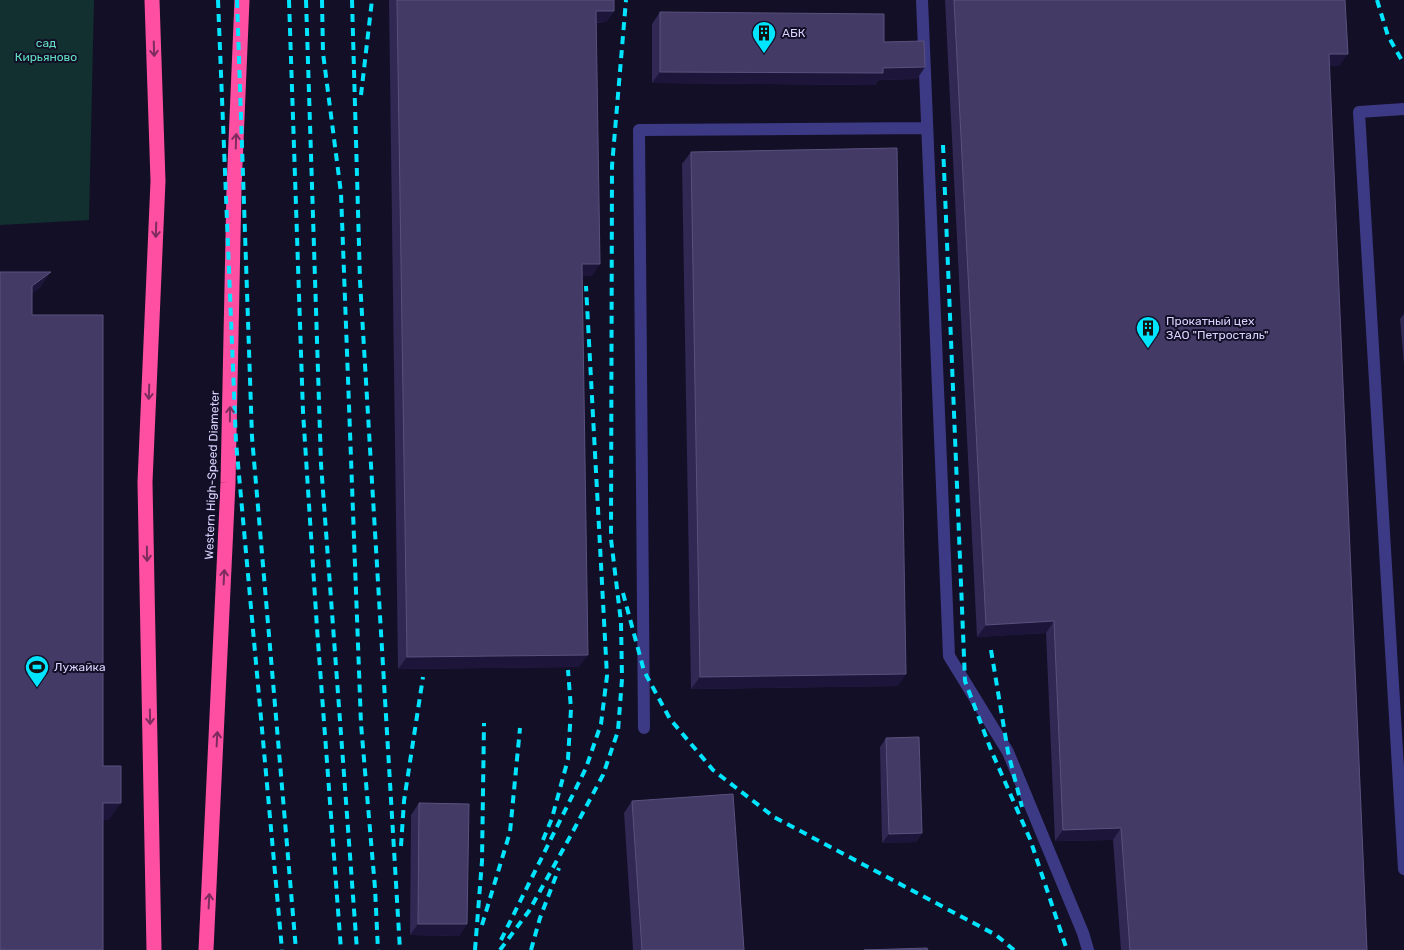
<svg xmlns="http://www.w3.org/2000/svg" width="1404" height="950" font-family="Rubik,sans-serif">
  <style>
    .green { fill: #12302f }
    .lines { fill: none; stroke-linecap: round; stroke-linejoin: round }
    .minor { stroke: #3d3a85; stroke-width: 12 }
    .highway { stroke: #ff4fa3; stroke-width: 15 }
    .rail { stroke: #00e5ff; stroke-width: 4; stroke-dasharray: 8 6; stroke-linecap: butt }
    .wall { fill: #312854 }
    .shaded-wall { fill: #1d163a }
    .building { fill: #433a66; stroke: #5a527e }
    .oneway { stroke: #7d2c5e }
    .labels { text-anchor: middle; stroke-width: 4; stroke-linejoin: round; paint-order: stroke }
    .poi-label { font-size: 12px; fill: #d9d4ff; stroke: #130f26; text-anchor: start }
    .park-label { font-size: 12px; fill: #5fe0c0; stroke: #130f26 }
    .street-label { font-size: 12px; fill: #d9d4ff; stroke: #130f26 }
  </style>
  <rect width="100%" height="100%" fill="#130f26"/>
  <!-- green -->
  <path class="green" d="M 0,0 L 94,0 L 89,220 L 0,225 Z"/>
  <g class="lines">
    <!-- minor -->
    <path class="minor" d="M 922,0 L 949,656 L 1008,752 L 1083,933 L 1088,950
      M 1404,109 L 1359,112 L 1404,869
      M 644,728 L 639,130 L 927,128"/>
    <!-- highway -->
    <path class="highway" d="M 152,0 L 158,181 L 145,482 L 154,950
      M 206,950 L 228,483 L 234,189 L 242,0"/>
    <!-- rail -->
    <path class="rail" d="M 218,0 L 236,442 L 282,950
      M 237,0 L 252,437 L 296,950
      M 289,0 L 303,412 L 317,628 L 341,950
      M 306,0 L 321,464 L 357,950
      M 322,0 L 323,53 L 341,193 L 361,724 L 375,888 L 378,950
      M 352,0 L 360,281 L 400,950
      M 1377,0 L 1388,36 L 1404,64
      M 361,95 L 372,0
      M 943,145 L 965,681 L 991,750 L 1030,839 L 1067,950
      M 623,593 L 644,671 L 670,719 L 713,770 L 774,817 L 996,935 L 1014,950
      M 991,650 L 1008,752 L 1022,807
      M 543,840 L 552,818 L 568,759 L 571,709 L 568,670
      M 401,846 L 404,801 L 423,677
      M 482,925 L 510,832 L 520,728
      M 501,940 L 586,768 L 601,724 L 607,676 L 586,286
      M 475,950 L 482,861 L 484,723
      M 500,950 L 529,911 L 571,835 L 603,775 L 618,731 L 622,679 L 621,622 L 611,539 L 612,166 L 626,0
      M 531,950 L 540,918 L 559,868"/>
  </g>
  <!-- wall -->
  <path class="wall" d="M 389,0 L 614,0 L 614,11 L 606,22 L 596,23 L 592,276 L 582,276 L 579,667 L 398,669 Z
    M 945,0 L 1345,0 L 1339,66 L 1329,66 L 1367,950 L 1121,950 L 1113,840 L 1055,841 L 1046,633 L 977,637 Z
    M 660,12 L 884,42 L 925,67 L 917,79 L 879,80 L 875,85 L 652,83 L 652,24 Z
    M 691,152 L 898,686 L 691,689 L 682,164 Z
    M 1404,314 L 1404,365 L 1400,319 Z
    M 886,738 L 922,833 L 916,842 L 882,843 L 880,747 Z
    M 632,801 L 744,950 L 633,950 L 624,813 Z
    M 419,803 L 467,924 L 459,936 L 410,935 L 411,815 Z"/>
  <!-- shaded-wall -->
  <path class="shaded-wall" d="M 596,11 L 614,11 L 606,22 L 588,23 Z
    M 1329,54 L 1348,54 L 1339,66 L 1320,66 Z
    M 925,67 L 917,79 L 879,80 L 875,85 L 652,83 L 660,72 Z
    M 582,264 L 600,264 L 592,276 L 573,276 Z
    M 51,272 L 40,288 L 20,303 L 32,286 Z
    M 1054,621 L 1046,633 L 977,637 L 986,625 Z
    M 588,655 L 579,667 L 398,669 L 407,657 Z
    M 906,674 L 898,686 L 691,689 L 700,677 Z
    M 103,803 L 121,803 L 109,820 L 91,820 Z
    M 1121,828 L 1113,840 L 1055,841 L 1063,830 Z
    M 922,833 L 916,842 L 882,843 L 889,834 Z
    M 418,924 L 467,924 L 459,936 L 410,935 Z"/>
  <!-- building -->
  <path class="building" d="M 397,0 L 614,0 L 614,11 L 596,11 L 600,264 L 582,264 L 588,655 L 407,657 Z
    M 954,0 L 1345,0 L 1348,54 L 1329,54 L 1367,950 L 1130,950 L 1121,828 L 1063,830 L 1054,621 L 986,625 Z
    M 660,12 L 884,14 L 884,42 L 924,41 L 925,67 L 883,68 L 883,73 L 660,72 Z
    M 897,148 L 906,674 L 700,677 L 691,152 Z
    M 0,272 L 51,272 L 32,286 L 32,315 L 103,315 L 103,766 L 121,766 L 121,803 L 103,803 L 103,950 L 0,950 Z
    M 919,737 L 922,833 L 889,834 L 886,738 Z
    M 733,794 L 744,950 L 642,950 L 632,801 Z
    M 419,803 L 469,804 L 467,924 L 418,924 Z
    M 927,948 L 928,950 L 864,950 Z"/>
  <!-- one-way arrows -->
  <defs><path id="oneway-shaft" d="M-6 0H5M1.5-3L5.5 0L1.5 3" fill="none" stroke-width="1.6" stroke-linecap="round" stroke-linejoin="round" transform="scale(1.25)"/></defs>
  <g class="oneway">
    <use href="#oneway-shaft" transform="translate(154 49) rotate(88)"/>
    <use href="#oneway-shaft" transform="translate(236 141) rotate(-88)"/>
    <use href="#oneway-shaft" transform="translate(156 230) rotate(92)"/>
    <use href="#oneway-shaft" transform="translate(149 392) rotate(92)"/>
    <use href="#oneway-shaft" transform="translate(230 414) rotate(-89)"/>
    <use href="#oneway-shaft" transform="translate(147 554) rotate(89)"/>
    <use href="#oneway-shaft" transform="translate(224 577) rotate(-87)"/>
    <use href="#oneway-shaft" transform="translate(150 717) rotate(89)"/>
    <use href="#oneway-shaft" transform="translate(217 739) rotate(-87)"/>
    <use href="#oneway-shaft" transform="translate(209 901) rotate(-87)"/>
  </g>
  <!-- icons -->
  <defs>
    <g id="building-pin" transform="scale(1.25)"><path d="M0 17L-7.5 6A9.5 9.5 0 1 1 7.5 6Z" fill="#00e5ff" stroke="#130f26"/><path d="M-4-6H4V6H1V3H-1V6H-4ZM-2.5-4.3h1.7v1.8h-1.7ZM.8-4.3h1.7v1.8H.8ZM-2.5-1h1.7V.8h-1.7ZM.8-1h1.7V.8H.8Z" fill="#111"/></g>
    <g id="stadium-pin" transform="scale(1.25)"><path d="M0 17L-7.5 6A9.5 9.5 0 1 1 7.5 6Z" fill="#00e5ff" stroke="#130f26"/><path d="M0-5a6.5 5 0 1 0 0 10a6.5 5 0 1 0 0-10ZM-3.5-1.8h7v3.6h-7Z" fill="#111"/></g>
  </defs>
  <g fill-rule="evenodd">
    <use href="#building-pin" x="764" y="33"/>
    <use href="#building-pin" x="1148" y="328"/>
    <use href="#stadium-pin" x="37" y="667"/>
  </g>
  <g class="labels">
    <!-- poi labels -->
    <g class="poi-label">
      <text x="782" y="37">АБК</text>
      <text x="1166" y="325">Прокатный цех<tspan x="1166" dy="14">ЗАО "Петросталь"</tspan></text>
      <text x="54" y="671">Лужайка</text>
    </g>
    <!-- park labels -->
    <g class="park-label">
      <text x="46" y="47">сад<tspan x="46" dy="14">Кирьяново</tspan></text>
    </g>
    <!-- street labels -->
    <g class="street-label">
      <text transform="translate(212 475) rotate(-88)" y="4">Western High-Speed Diameter</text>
    </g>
  </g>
</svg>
